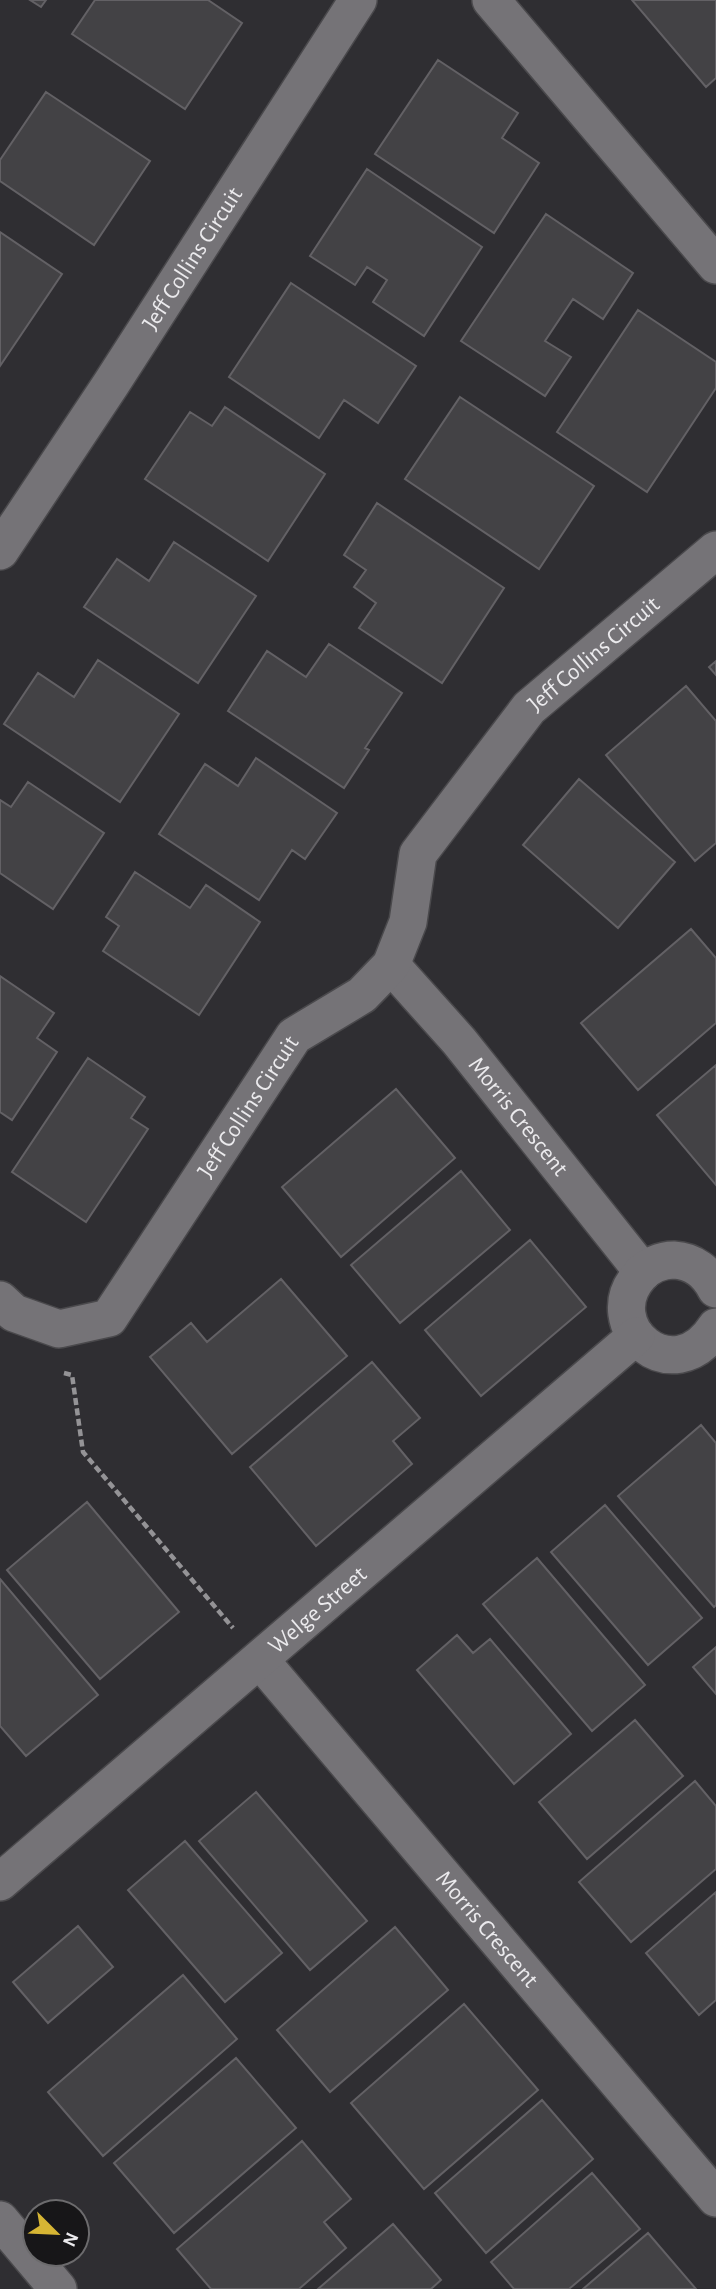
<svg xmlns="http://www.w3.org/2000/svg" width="716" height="2289" font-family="'Alegreya Sans',sans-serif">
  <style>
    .building { fill: #434245; stroke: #636165; stroke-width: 2 }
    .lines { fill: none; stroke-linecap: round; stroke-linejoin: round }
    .minor-casing { stroke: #4a494c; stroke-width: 40 }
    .path { stroke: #949396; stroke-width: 4.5; stroke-dasharray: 7 3.5; stroke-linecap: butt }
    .minor { stroke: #757377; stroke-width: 37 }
    .labels { text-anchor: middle; stroke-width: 7; stroke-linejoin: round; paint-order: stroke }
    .street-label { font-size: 24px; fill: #ebeaed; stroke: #171618 }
  </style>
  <rect width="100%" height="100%" fill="#2f2e32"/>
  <!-- building -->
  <path class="building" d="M 30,0 L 46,0 L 41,7 Z
    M 95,0 L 208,0 L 242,23 L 185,109 L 72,34 Z
    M 632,0 L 716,0 L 716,78 L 706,87 Z
    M 438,60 L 518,113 L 502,138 L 539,163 L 494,233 L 375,154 Z
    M 46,92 L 150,161 L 94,245 L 0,181 L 0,160 Z
    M 367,169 L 482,247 L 424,336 L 373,302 L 387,280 L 367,267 L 355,285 L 310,256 Z
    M 546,214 L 633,273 L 603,319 L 573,299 L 545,341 L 571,357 L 545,396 L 461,341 Z
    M 0,232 L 62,274 L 0,366 Z
    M 291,283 L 416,366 L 378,423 L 344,400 L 319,438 L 229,377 Z
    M 638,310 L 716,362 L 716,388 L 647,492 L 557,432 Z
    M 460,397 L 594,486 L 539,569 L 405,479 Z
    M 225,407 L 325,474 L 268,561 L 145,479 L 190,412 L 212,426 Z
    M 377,503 L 504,588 L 442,683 L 359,628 L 376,603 L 354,587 L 366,570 L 344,555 Z
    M 174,542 L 256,596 L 198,683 L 84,607 L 117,559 L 149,581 Z
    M 329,644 L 402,693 L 365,748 L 369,750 L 344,788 L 228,711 L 267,651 L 306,677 Z
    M 98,660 L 179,714 L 120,802 L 4,724 L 38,673 L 74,697 Z
    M 716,661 L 716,675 L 709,667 Z
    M 686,686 L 716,721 L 716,843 L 695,861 L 606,755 Z
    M 256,758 L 337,813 L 305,859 L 292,850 L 259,900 L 159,834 L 205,764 L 238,786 Z
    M 579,779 L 675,862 L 618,928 L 523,845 Z
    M 28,782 L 104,833 L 53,909 L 0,873 L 0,800 L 11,807 Z
    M 135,872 L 190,908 L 206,885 L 260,922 L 199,1015 L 103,951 L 119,926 L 106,917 Z
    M 691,929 L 716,958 L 716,1023 L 638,1090 L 581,1023 Z
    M 0,976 L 54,1013 L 37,1038 L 57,1052 L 12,1120 L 0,1112 Z
    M 88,1058 L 145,1097 L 131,1118 L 148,1129 L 86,1222 L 12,1172 Z
    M 716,1065 L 716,1185 L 657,1115 Z
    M 396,1089 L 455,1158 L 341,1257 L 282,1187 Z
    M 461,1171 L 510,1230 L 400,1323 L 351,1265 Z
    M 530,1240 L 586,1307 L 481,1396 L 425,1330 Z
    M 281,1279 L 347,1356 L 232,1454 L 150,1357 L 191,1323 L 207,1342 Z
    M 372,1362 L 420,1418 L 393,1441 L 412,1464 L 316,1546 L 250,1467 Z
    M 701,1425 L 716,1443 L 716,1605 L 714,1607 L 618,1496 Z
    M 87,1502 L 179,1612 L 100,1679 L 7,1570 Z
    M 605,1505 L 702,1618 L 648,1665 L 551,1552 Z
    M 537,1558 L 645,1685 L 592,1731 L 483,1604 Z
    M 0,1579 L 98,1695 L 26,1756 L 0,1726 Z
    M 457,1635 L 473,1653 L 490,1639 L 571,1734 L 514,1784 L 417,1670 Z
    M 716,1647 L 716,1694 L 693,1667 Z
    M 635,1720 L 683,1776 L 587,1859 L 539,1802 Z
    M 695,1781 L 716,1806 L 716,1869 L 631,1942 L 579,1882 Z
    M 256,1792 L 367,1921 L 310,1970 L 199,1841 Z
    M 185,1841 L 282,1953 L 225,2002 L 128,1890 Z
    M 716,1892 L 716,2000 L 699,2015 L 646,1953 Z
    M 78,1926 L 113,1967 L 48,2023 L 13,1982 Z
    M 395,1927 L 448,1990 L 330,2092 L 277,2030 Z
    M 183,1975 L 237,2039 L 103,2156 L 48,2092 Z
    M 464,2004 L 538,2090 L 424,2189 L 351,2103 Z
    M 236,2058 L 296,2128 L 174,2233 L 114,2163 Z
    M 542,2100 L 593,2159 L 486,2253 L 435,2193 Z
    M 302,2141 L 351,2199 L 324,2222 L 346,2248 L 299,2289 L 211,2289 L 177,2249 Z
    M 592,2173 L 640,2229 L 569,2289 L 514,2289 L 491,2262 Z
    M 393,2224 L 441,2280 L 431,2289 L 318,2289 Z
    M 648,2233 L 696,2289 L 583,2289 Z"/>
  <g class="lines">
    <!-- minor casing -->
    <g class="minor-casing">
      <g id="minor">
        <path d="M 491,0 L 716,265"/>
        <path id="s1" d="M 0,551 L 111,384 L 358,0"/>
        <path id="s2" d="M 391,965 L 459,1041 L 643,1272"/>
        <path d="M 716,1289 C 708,1273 693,1261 674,1260 C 661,1260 648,1266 640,1275 C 595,1325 673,1394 716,1327"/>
        <path id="s3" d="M 0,1300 L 14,1313 L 59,1329 L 109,1318 L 294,1036 L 362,995 L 391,965 L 408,922 L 418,854 L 529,708 L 716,550"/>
        <path id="s4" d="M 260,1660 L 716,2198"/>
        <path id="s5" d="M 0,1882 L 636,1336"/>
        <path d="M 0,2220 L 58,2289"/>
      </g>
    </g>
    <!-- path -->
    <path class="path" d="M 64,1373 L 72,1375 L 83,1452 L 233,1628"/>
    <!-- minor -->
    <use href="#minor" class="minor"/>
  </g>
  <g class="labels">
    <!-- street labels -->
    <g class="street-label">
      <text dy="8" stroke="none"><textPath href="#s1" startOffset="350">Jeff Collins Circuit</textPath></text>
      <text dy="8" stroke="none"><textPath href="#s3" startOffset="959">Jeff Collins Circuit</textPath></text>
      <text dy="8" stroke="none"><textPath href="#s3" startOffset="371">Jeff Collins Circuit</textPath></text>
      <text dy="8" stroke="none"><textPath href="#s2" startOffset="198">Morris Crescent</textPath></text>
      <text dy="8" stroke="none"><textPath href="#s5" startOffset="418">Welge Street</textPath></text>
      <text dy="8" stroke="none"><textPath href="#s4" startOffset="352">Morris Crescent</textPath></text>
    </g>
  </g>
  <!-- north arrow -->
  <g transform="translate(56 2233) rotate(114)"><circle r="33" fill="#171618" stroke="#6c6b6d" stroke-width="2"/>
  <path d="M0-5L12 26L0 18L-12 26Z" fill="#d6b534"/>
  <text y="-10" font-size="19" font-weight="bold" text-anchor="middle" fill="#ebeaed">N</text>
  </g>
</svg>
